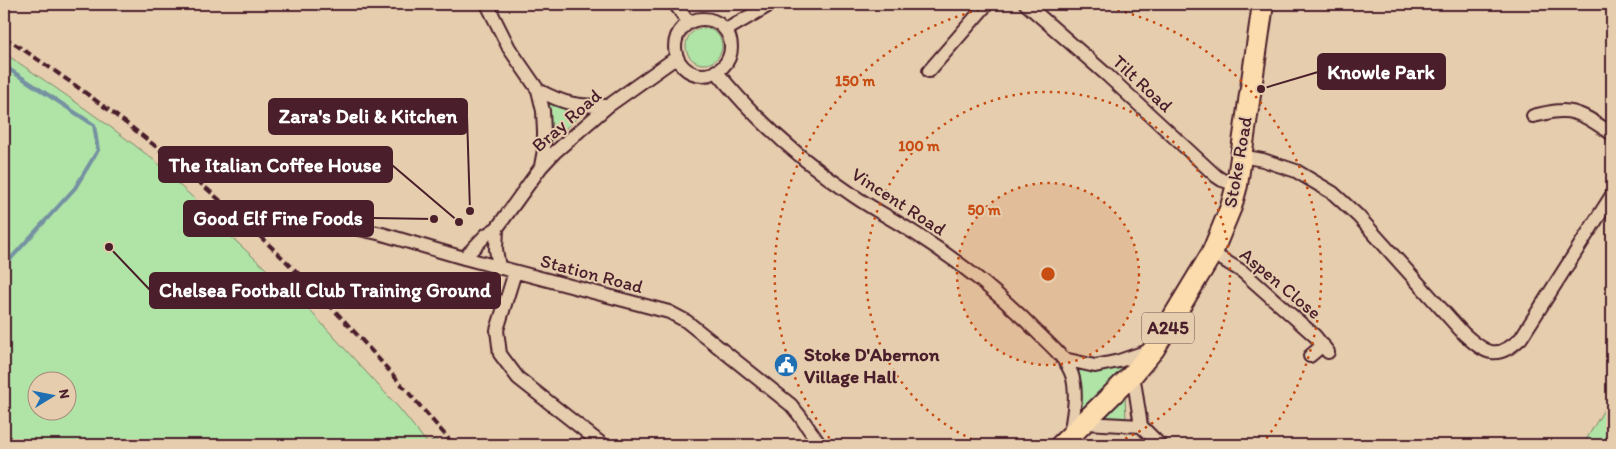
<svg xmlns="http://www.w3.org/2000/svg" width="1616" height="449" font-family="Itim,sans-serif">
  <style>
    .green { fill: #afe4a6; stroke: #7c8268; fill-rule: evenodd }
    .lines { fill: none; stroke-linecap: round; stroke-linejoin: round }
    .stream { stroke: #7591a2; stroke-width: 4 }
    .street-casing { stroke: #4a1f2b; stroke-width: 16 }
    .primary-casing { stroke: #4a1f2b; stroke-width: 24 }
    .street { stroke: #e6cdae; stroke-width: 12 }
    .primary { stroke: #fcdcac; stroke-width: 20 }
    .rail { stroke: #4a1f2b; stroke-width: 4; stroke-dasharray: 8 4; stroke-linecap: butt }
    .ring { fill: none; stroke: #c84d12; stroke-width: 2.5; stroke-dasharray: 2.5 5 }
    .labels { text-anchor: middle; stroke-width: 4; stroke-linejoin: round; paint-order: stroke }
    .shield { fill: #e6cdae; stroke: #795352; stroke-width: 1 }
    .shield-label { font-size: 18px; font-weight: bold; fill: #4a1f2b }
    .street-label { font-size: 19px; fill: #4a1f2b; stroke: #e6cdae }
    .poi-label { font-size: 19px; font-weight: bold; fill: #4a1f2b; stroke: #e6cdae; text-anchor: start }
    .centre { fill: #c84d12; stroke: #e6cdae; stroke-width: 2.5 }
    .ring-label { font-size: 15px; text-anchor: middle; font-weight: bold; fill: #c84d12; stroke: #e6cdae; stroke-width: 4; stroke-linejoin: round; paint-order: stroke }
    .leader { fill: none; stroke: #4a1f2b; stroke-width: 2 }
    .callout-dot { fill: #4a1f2b; stroke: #e6cdae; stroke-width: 2 }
    .callout { fill: #4a1f2b; stroke: #4a1f2b; stroke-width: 2 }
    .callout-label { font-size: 20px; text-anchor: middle; font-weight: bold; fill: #fff }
  </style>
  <rect width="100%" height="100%" fill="#e6cdae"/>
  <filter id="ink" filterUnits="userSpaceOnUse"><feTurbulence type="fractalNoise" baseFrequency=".02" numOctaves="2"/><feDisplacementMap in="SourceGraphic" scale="10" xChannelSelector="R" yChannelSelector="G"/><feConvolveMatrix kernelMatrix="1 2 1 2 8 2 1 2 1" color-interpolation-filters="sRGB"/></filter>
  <g filter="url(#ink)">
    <!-- green -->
    <path class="green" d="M686 46a18 18 0 1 1 36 0a18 18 0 1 1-36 0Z
      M 4,53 C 61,91 117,130 170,173 L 168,175 L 228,229 L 226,232 L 279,281 L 281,279 L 399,408 L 428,444 L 435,439 L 440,445 L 4,445 ZM 38,382 L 68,382 L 68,412 L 38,412 Z
      M 544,100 L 586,110 L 548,144 Z
      M 1133,362 L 1076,423 L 1073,367 C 1097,373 1111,372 1133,362 Z
      M 1125,392 L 1126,421 L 1100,419 Z
      M 1612,396 L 1612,445 L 1583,445 Z"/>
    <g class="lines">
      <!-- stream -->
      <path class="stream" d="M 4,66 L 94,125 L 98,150 L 75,188 L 4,266"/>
      <!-- street casing -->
      <g class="street-casing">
        <path id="street" d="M 487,4 L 509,48 L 538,90 L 543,111 L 544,132 L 544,150 L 541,166
          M 675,4 L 689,23
          M 1026,4 L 1107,75 L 1216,176 L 1222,180 L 1237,185
          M675 47a28 28 0 1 1 56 0a28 28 0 1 1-56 0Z
          M 726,30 L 771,4
          M 716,71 C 755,119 803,162 854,196 C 876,211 900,223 922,238 C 964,265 1004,298 1039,334 C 1051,346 1066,358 1072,375 C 1078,394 1073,417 1070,435
          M 929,71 L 987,4
          M 538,90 C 566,105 577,106 608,106
          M 1533,116 C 1542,114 1552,111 1561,111 C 1580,110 1597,124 1612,134
          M 1241,156 L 1263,160 L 1296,171 L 1333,193 L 1358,216 L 1464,334 C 1486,354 1497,361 1521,338 L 1612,195
          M 310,218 L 382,234 L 464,258 L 669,312 L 686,321 L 791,405 L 800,416 L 820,445
          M 497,228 L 496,249 L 499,268
          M 1212,253 L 1243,272 L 1315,336 L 1328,352
          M 464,258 L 486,235 L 497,228 L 541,167 L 555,152 L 608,106 L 677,57
          M 515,272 L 497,330 L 500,354 L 518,378 L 603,445
          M 1310,356 L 1323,345
          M 1064,359 L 1095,366 L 1119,361 L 1151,350
          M 1133,374 L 1141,426 L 1160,445
          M 1085,423 L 1141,426"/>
      </g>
      <!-- primary casing -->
      <g class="primary-casing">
        <path id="primary" d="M 1061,445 L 1133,374 L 1154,349 L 1212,253 L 1231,207 L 1237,185 L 1263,4"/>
      </g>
      <!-- street -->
      <use href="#street" class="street"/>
      <!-- primary -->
      <use href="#primary" class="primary"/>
      <!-- rail -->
      <path class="rail" d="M 4,37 C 112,107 213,188 304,279 C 357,332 405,389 454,445"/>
    </g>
  </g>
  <!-- distance rings -->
  <circle cx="1048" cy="274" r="91" fill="#c84d12" fill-opacity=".12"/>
  <g class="ring">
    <circle cx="1048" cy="274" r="91"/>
    <path d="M986 445A182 182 0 1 1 1110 445"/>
    <path d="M834 444A273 273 0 0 1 1008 4M1088 4A273 273 0 0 1 1262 444"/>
  </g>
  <!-- icons -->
  <defs>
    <g id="civic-disc" transform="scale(1.25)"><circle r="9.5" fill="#1f6fb2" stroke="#e6cdae"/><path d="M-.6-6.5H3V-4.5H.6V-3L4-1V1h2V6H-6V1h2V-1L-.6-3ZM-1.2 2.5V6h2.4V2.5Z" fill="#fff"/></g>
  </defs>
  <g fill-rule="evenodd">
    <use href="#civic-disc" x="786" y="365"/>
  </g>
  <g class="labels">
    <!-- shield labels -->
    <rect class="shield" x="1142" y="312.5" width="52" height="31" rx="4"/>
    <g class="shield-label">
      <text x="1168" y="334">A245</text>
    </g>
    <!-- street labels -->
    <g class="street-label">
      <text transform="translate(1143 83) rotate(43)" y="7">Tilt Road</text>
      <text transform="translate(566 120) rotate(-41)" y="7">Bray Road</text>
      <text transform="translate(1237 162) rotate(-80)" y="7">Stoke Road</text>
      <text transform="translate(899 201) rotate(33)" y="7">Vincent Road</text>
      <text transform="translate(592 273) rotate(15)" y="7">Station Road</text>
      <text transform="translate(1281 283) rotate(40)" y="7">Aspen Close</text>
    </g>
    <!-- poi labels -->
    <g class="poi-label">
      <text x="804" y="361">Stoke D'Abernon<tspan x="804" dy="22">Village Hall</tspan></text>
    </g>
  </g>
  <circle cx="1048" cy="274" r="8" class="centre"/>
  <g class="ring-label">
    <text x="855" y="86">150 m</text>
    <text x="919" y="151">100 m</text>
    <text x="984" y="215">50 m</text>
  </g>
  <!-- callouts -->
  <path class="leader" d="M1261 89L1318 72M470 211L467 116M459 222L392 165M434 219L373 218M109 247L150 290"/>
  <g class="callout-dot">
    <circle cx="1261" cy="89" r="5"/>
    <circle cx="470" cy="211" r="5"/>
    <circle cx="459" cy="222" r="5"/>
    <circle cx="434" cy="219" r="5"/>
    <circle cx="109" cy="247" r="5"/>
  </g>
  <g class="callout">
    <rect x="1318" y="54" width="127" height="35" rx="5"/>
    <rect x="269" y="99" width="198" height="35" rx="5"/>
    <rect x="159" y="147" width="233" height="35" rx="5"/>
    <rect x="184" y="201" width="189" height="35" rx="5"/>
    <rect x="150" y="273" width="350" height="35" rx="5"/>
  </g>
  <g class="callout-label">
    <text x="1381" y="79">Knowle Park</text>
    <text x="368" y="123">Zara's Deli &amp; Kitchen</text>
    <text x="275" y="172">The Italian Coffee House</text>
    <text x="278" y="225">Good Elf Fine Foods</text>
    <text x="325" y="297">Chelsea Football Club Training Ground</text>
  </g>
  <!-- margin -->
  <rect width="1616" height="449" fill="none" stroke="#e6cdae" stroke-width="20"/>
  <rect x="10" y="10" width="1596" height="429" fill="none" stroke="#4a1f2b" stroke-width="2" filter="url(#ink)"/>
  <!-- north arrow -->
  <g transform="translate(52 396) rotate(80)"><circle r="24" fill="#e6cdae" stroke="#a8877a"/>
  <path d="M0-4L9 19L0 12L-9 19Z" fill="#1f6fb2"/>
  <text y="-8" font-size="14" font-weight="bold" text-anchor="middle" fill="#4a1f2b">N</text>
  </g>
</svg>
